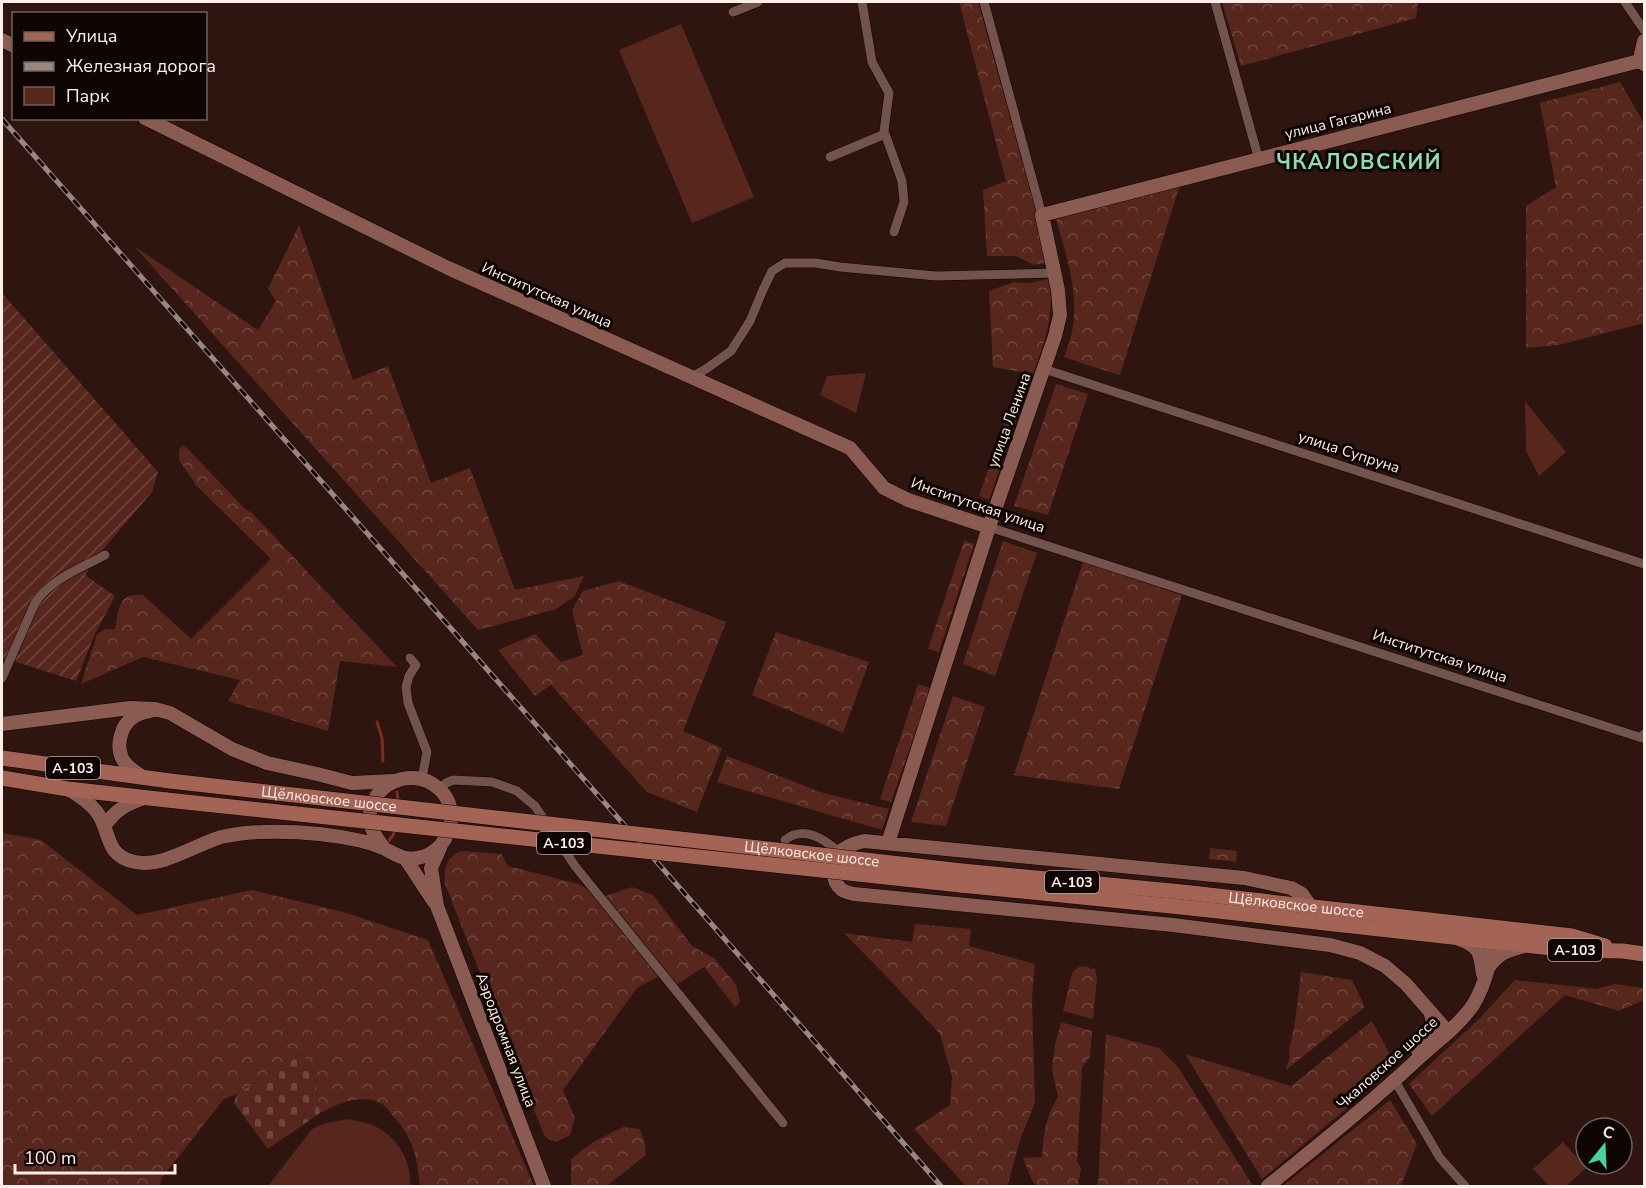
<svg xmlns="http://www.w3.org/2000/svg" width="1646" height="1188" font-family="'Nunito Sans',sans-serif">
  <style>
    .forest { fill: url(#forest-crowns) }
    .cemetery { fill: url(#cemetery-stones) }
    .park { fill: #57271d }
    .garden { fill: url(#garden-furrows) }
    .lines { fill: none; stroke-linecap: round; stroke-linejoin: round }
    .stream { stroke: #7e2e1c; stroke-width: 3 }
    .street-casing { stroke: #150201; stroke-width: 10 }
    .secondary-casing { stroke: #150201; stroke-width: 15 }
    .primary-casing { stroke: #150201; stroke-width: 16 }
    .street { stroke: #72544d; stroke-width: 9 }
    .secondary { stroke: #8a5c51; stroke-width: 14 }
    .primary { stroke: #a36455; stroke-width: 15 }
    .rail-casing { stroke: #9b8782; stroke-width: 5 }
    .rail { stroke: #0f0503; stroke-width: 3; stroke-dasharray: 9; stroke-linecap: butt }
    .primary-bridge-casing { stroke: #150201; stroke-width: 16; stroke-linecap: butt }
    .primary-bridge { stroke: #a36455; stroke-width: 15 }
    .labels { text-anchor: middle; stroke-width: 6; stroke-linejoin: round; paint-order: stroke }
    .shield { fill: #0f0503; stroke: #b6a8a5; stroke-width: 1.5 }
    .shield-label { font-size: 14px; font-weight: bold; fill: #fdeeea }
    .street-label { font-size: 15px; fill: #fdeeea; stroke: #0f0503 }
    .district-label { font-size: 21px; font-weight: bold; letter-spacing: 1.5px; fill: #8adfb9; stroke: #0f0503 }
  </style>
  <defs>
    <pattern id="forest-crowns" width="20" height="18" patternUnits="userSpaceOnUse" patternTransform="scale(1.5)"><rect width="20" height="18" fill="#57271d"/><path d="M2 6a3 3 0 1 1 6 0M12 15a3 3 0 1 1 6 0" fill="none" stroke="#70473e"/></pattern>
    <pattern id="cemetery-stones" width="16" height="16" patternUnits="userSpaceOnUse" patternTransform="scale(1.5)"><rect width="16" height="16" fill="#57271d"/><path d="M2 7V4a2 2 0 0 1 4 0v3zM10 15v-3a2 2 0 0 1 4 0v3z" fill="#70473e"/></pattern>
    <pattern id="garden-furrows" width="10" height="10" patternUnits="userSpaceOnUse" patternTransform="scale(1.5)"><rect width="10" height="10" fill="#57271d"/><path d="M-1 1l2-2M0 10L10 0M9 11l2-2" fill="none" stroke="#70473e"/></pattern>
  </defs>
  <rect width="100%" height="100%" fill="#2e1510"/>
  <!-- forest -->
  <path class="forest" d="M 959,2 L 978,2 L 1038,216 L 1046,263 L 1034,265 L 1016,256 L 987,256 L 983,190 L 1006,181 Z
    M 1222,2 L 1418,2 L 1416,18 L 1241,66 Z
    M 1620,82 L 1644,123 L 1644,323 L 1559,345 L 1526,348 L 1526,206 L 1556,187 L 1540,103 Z
    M 1180,185 L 1120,375 L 1097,368 L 1064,357 C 1069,344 1074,330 1074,316 C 1076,281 1064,248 1055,215 Z
    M 299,225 L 353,380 L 388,366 L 431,483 L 470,468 L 515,590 L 584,576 L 575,596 L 556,609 L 478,630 L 134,246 L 258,330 L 276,301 L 268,289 Z
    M 1049,279 C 1055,316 1045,340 1033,374 L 993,367 L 989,291 L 1014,282 L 1030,283 Z
    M 1020,379 L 1030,381 L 989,500 L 979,496 Z
    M 1056,384 L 1088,394 L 1048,515 L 1014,506 Z
    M 182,446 L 186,447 L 245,509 L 252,513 L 397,667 L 340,661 L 328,731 L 228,701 L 240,680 L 143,657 L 81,684 L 97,634 L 105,629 L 115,629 C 119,609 118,592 143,595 L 191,639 L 271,559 L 196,485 L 179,460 L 179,450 Z
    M 964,541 L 974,544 L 939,652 L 928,649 Z
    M 1003,541 L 1037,553 L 995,676 L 963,664 Z
    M 1083,562 L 1182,595 L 1119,789 L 1014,775 Z
    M 619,581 L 726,622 L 683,731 L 722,748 L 697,812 L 647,792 L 551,685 L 535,696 L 498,650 L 535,634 L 561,662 L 583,655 L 572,610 L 583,591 Z
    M 776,632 L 869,662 L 843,733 L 752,695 Z
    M 918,684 L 931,688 L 891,802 L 880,799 Z
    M 953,696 L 985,707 L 946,826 L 911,822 Z
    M 727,756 L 823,793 L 889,809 L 882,830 L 717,782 Z
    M 2,833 L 41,840 L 137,915 L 252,890 L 343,912 L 428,940 L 534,1186 L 420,1186 C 417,1157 414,1141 395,1118 C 391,1114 387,1107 382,1104 C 363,1093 338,1103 320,1113 L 314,1076 L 303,1054 L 237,1094 L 224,1099 L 161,1179 L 160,1186 L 2,1186 Z
    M 1210,848 L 1237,851 L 1236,862 L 1209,859 Z
    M 461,851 L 501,854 L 508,866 L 578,884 L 603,897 L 632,887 L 653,895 L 692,946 L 715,959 L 736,985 L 740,1002 L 735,1007 L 704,967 L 671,988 L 661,975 L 637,988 L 563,1090 L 575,1118 L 570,1135 L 556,1142 L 549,1139 L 544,1135 L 445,884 C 444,868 445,858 461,851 Z
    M 915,924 L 971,929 L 969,946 L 1035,964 L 1032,999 L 1035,1102 L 1019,1143 L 1009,1181 L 1006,1186 L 966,1186 L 914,1129 L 950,1105 L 952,1077 L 940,1034 L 888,978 L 844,933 L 912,942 Z
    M 1087,966 L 1091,969 L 1095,968 L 1097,979 L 1093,1019 L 1063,1011 L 1072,973 L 1078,967 Z
    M 1301,972 L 1352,980 L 1365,1007 L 1286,1070 L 1290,1056 L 1289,1051 L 1295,1022 Z
    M 1515,980 L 1597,989 L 1614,984 L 1644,988 L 1644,1000 L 1619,1011 L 1565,995 L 1432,1116 L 1409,1084 L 1479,1019 Z
    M 1372,1021 L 1390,1055 L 1370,1074 L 1377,1083 L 1262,1179 L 1185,1054 L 1291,1086 Z
    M 1061,1022 L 1092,1031 L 1090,1057 L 1082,1067 L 1077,1162 L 1081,1168 L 1078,1186 L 1037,1186 L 1033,1182 L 1023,1158 L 1042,1157 C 1044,1133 1045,1118 1058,1097 L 1052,1070 L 1055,1045 Z
    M 1106,1034 L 1159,1048 L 1178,1067 L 1253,1186 L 1098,1186 Z
    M 1390,1100 L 1417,1144 L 1401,1186 L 1283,1186 Z
    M 623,1127 L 640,1129 L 645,1143 L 646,1155 L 609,1184 L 608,1186 L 571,1186 L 571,1159 L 593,1142 Z"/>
  <!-- cemetery -->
  <path class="cemetery" d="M 303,1054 L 314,1076 L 320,1113 L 268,1149 L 234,1103 L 237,1094 Z"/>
  <!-- park -->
  <path class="park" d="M 681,24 L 754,197 L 692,223 L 619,50 Z
    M 866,373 L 856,413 L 820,395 L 827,376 Z
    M 1525,401 L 1566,452 L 1539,476 L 1526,451 Z
    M 347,1119 C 353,1120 360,1121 366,1123 C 393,1130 413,1159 410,1186 L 268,1186 L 312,1129 L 326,1123 Z
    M 1563,1142 L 1586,1168 L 1566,1186 L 1549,1186 L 1533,1169 Z"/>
  <!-- garden -->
  <path class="garden" d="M 2,293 L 158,472 L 152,492 L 100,553 L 85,575 L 115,596 L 95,634 L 76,681 L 4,658 L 2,661 Z"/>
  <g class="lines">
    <!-- stream -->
    <path class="stream" d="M 377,722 L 382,738 L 383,761
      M 397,792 L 398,802
      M 387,843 L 393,835 L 395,829"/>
    <!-- street casing -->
    <g class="street-casing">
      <path id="street" d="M 862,2 L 872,62 L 889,93 L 884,131 L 902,181 L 904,202 L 894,232
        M 984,2 L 1042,215
        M 1215,2 L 1259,160
        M 1625,2 L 1644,30
        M 733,12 L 758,2
        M 830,157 L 885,134
        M 1044,369 L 1644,564
        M 690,378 L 706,369 L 731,351 L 750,321 L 762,292 L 772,271 L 785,263 L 816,263 L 840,267 L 936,276 L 1055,273
        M 989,527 L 1642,738 L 1644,734
        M 410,658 L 416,665 L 409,676 L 406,687 L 408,703 L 427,752 L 422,778
        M 2,678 L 35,603 C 51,579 79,569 105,555
        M 440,789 L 446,783 L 453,780 L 492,782 L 517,791 L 535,806 L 575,866 L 783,1123
        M 785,840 C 804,825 824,839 839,852
        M 1395,1081 L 1440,1158 L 1465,1186"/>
    </g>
    <!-- secondary casing -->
    <g class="secondary-casing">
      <path id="secondary" d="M 2,40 L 14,46
        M 1644,41 L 1641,54 L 1644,64
        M 145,118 L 448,268 L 850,448 L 884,488 L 908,500 L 989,527
        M 2,724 L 130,708 L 155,709 L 170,713 L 232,749 L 267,763 L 317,774 L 352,783 L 394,781
        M 144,778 C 136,772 126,767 122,758 C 116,745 121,726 132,718 C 137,714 144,712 150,711
        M 68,789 C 78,795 89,802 96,811 C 112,831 103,855 135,862 C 162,868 195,845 221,837 C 235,834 248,832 262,832 C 295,831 330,834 362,841 C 369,843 377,845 383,848 C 396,854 402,860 417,858 C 437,855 449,839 451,820 C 453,809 447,795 438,788 C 412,765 368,784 370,820 C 371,831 378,840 384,848
        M 105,825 C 117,809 125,805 144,798
        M 888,843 L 989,527 L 1055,336 L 1060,315 L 1058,290 L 1042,215 L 1643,60
        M 440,848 L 431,868 L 437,906 L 544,1186
        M 405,858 L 434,902
        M 1311,907 L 1302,894 L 1291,888 L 1244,878 L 864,841 C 855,843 845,846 839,853 C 832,862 831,881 841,889 C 844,892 850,893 854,894 L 1173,925 L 1330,945 L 1360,953 L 1385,966 L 1406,984 L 1448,1032
        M 1459,939 C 1480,947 1480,952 1483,974
        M 1488,968 C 1499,953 1506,951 1524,946
        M 1418,1051 C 1428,1038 1438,1029 1430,1012
        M 1268,1186 C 1320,1144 1372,1102 1421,1056 C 1439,1040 1460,1024 1473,1005 C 1484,987 1496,951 1490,931"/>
    </g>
    <!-- primary casing -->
    <g class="primary-casing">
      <g id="primary">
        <path d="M 2,758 L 170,781"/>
        <path d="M 2,778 L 68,789 L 167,800"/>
        <path id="s1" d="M 962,871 L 1182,892 L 1572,936 L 1605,946"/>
        <path d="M 960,885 L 1181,907 L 1570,950 L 1623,951 L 1644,954"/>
      </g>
    </g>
    <!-- street -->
    <use href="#street" class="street"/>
    <!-- secondary -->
    <use href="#secondary" class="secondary"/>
    <!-- primary -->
    <use href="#primary" class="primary"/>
    <!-- rail casing -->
    <g class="rail-casing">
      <path id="rail" d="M 2,119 L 708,920 L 941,1186"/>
    </g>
    <!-- rail -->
    <use href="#rail" class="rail"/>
    <!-- primary-bridge casing -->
    <g class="primary-bridge-casing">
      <g id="primary-bridge">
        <path id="s2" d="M 170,781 L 962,871"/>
        <path d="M 167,800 L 960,885"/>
      </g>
    </g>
    <!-- primary-bridge -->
    <use href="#primary-bridge" class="primary-bridge"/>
  </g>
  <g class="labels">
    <!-- shield labels -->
    <g class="shield">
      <rect x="46" y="757" width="54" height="22" rx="4.5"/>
      <rect x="537" y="832" width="54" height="22" rx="4.5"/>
      <rect x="1045" y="871" width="54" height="22" rx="4.5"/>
      <rect x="1548" y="939" width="54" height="22" rx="4.5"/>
    </g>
    <g class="shield-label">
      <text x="73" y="773">А-103</text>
      <text x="564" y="848">А-103</text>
      <text x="1072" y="887">А-103</text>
      <text x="1575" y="955">А-103</text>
    </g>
    <!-- street labels -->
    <g class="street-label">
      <text transform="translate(1338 121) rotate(-14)" y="5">улица Гагарина</text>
      <text transform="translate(547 295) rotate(24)" y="5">Институтская улица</text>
      <text transform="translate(1009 420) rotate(-70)" y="5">улица Ленина</text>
      <text transform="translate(1349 452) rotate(18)" y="5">улица Супруна</text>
      <text transform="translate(978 505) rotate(19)" y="5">Институтская улица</text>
      <text transform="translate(1440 656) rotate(18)" y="5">Институтская улица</text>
      <text dy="5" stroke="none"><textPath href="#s2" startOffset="160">Щёлковское шоссе</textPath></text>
      <text dy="5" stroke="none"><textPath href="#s2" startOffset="646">Щёлковское шоссе</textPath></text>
      <text dy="5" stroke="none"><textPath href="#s1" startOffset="336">Щёлковское шоссе</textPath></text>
      <text transform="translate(506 1040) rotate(69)" y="5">Аэродромная улица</text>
      <text transform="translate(1387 1063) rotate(-42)" y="5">Чкаловское шоссе</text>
    </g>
    <!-- district labels -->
    <g class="district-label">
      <text x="1359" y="169">ЧКАЛОВСКИЙ</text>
    </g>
  </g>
  <!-- border -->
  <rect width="1646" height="1188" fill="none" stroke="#fdeeea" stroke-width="6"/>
  <!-- legend -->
  <rect x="12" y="12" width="195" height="108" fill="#0f0503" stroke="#6e625f" stroke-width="1.5"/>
  <rect x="24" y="32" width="30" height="9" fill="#a36455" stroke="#6e625f" stroke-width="1.5"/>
  <text x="66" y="42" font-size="18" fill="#fdeeea">Улица</text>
  <rect x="24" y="62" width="30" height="9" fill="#9b8782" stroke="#6e625f" stroke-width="1.5"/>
  <text x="66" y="72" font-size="18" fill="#fdeeea">Железная дорога</text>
  <rect x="24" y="87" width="30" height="18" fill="#57271d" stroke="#6e625f" stroke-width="1.5"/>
  <text x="66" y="102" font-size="18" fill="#fdeeea">Парк</text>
  <!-- north arrow -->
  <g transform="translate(1604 1146) rotate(18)"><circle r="28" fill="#0f0503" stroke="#6e625f" stroke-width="1.5"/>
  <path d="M0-4.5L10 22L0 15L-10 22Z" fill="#46d49e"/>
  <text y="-9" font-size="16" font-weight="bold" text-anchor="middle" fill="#fdeeea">С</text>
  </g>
  <!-- scale -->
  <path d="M15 1164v9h160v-9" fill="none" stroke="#fdeeea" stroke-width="3"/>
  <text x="24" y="1164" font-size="18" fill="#fdeeea" stroke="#0f0503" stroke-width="4.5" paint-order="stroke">100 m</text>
</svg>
